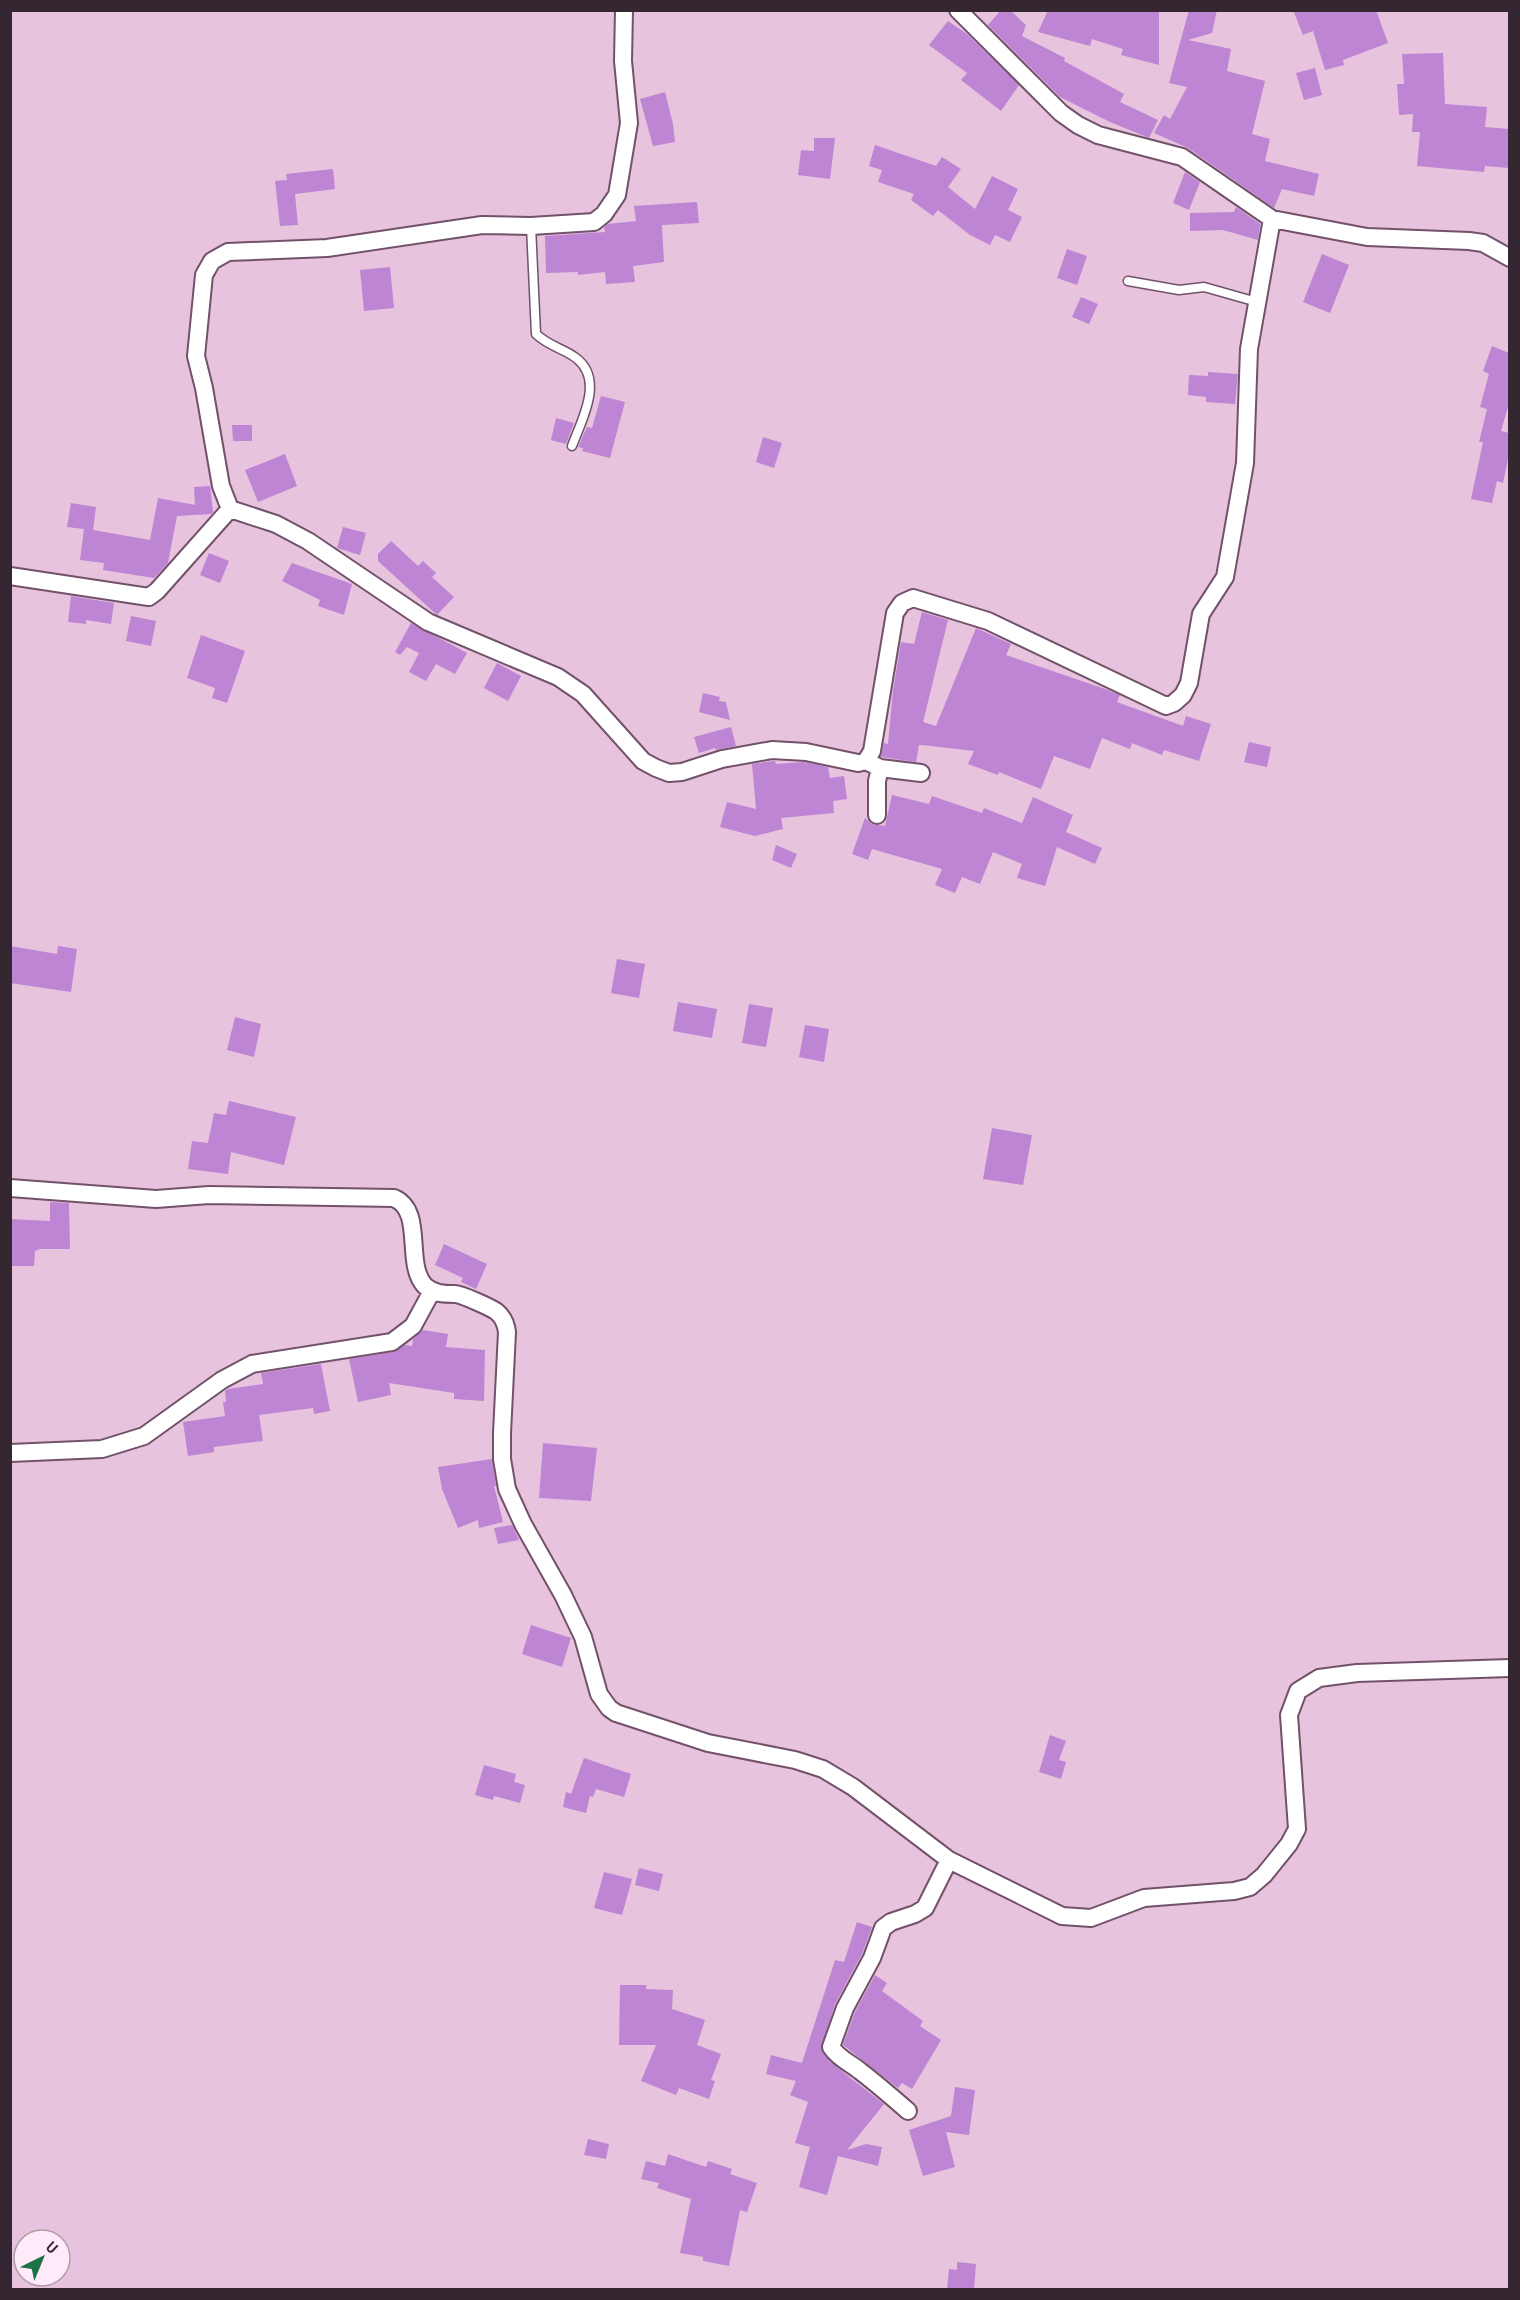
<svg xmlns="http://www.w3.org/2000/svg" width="1520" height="2300" font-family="'Archivo Narrow',sans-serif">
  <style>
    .building { fill: #bd85d3 }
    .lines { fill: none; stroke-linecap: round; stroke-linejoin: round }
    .lane-casing { stroke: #72516a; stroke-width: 11 }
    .street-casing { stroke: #72516a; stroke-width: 20 }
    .lane { stroke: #fff; stroke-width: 8 }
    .street { stroke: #fff; stroke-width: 16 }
  </style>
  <rect width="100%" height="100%" fill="#e8c3de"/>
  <!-- building -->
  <path class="building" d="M 1001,10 L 1010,10 L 1026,25 L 1022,36 L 1065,58 L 1064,61 L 1124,94 L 1120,102 L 1158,120 L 1149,138 L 1110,122 L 1060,97 L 988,25 Z
    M 1048,10 L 1159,10 L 1159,65 L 1121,55 L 1123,49 L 1092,39 L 1090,46 L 1038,32 Z
    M 1189,10 L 1217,10 L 1212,33 L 1188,40 L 1231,49 L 1227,71 L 1265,81 L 1252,134 L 1270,139 L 1265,161 L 1319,174 L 1314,196 L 1282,189 L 1274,208 L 1188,148 L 1154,133 L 1164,115 L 1170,119 L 1187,87 L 1169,83 Z
    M 1293,10 L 1376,10 L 1388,43 L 1343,60 L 1344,65 L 1325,70 L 1313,31 L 1303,35 Z
    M 948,21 L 967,34 L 1019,85 L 1001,111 L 961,80 L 967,73 L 929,45 Z
    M 1443,53 L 1445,104 L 1487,107 L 1485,127 L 1509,129 L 1509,168 L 1485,166 L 1484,172 L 1417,166 L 1420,132 L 1412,132 L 1413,114 L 1399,115 L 1397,84 L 1404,84 L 1402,54 Z
    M 1315,68 L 1322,95 L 1304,100 L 1296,73 Z
    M 665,92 L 673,124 L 675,142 L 653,146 L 640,99 Z
    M 814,138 L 835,138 L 830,179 L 798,175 L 801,150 L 814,151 Z
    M 875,145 L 936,166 L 942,157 L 961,169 L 948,187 L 975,209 L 992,176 L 1018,189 L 1008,210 L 1022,217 L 1010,242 L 995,235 L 990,245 L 970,235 L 938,210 L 933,216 L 911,200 L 914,194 L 878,182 L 882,170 L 869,166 Z
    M 333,169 L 335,189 L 295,194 L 298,225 L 280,226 L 275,181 L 287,180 L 286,174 Z
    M 1185,172 L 1200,182 L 1189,210 L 1173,203 Z
    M 697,202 L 699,223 L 662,225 L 664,262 L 633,266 L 635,282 L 606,284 L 605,272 L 578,275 L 578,272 L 546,273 L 545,236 L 605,232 L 604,227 L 608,224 L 636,221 L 634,206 Z
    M 1236,207 L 1260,224 L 1258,240 L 1223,230 L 1190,231 L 1190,213 L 1234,212 Z
    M 1067,249 L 1087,256 L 1077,285 L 1057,278 Z
    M 1322,254 L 1349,265 L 1330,313 L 1303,302 Z
    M 390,267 L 394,308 L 364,311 L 360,270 Z
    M 1081,297 L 1098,304 L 1089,324 L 1072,317 Z
    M 1492,346 L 1509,353 L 1509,403 L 1501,431 L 1509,433 L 1509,454 L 1503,483 L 1497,481 L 1492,503 L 1471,499 L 1483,442 L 1479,442 L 1487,409 L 1480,407 L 1489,374 L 1483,371 Z
    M 1208,372 L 1238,374 L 1235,404 L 1206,402 L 1206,397 L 1188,395 L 1189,375 L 1208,376 Z
    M 601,396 L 625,402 L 610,458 L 582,451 L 583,448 L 578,447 L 587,427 L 592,428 Z
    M 556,418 L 574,423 L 566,444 L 551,440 Z
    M 232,425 L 252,425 L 252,441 L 233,441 Z
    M 763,437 L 782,443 L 774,468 L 756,462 Z
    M 285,454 L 297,486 L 258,502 L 245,470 Z
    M 210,486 L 213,512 L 211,514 L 177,516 L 168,563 L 154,578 L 103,570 L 104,563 L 80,560 L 84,529 L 67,527 L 71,503 L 96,507 L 93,530 L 150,540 L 158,498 L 195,505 L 194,487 Z
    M 343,527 L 366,533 L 360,555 L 337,548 Z
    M 391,541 L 418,566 L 423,561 L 436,573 L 432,577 L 454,597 L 437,615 L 378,561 L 378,554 Z
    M 209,553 L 229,561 L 220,583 L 200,575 Z
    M 292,563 L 352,584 L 344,615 L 318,606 L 320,600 L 282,581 Z
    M 71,596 L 114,603 L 111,624 L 86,620 L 86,624 L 68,622 Z
    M 922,612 L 948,620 L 923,722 L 936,726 L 976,628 L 1011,644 L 1006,655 L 1105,689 L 1120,695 L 1117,702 L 1183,726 L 1186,716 L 1211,724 L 1199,761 L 1164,750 L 1162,755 L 1132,743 L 1130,749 L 1102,738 L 1090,769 L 1054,756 L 1041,789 L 999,772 L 998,775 L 968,764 L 974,751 L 922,745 L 919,745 L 916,762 L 881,757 L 884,743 L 888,744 L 893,691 L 901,642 L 914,644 Z
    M 131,616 L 156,621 L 151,646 L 126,641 Z
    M 411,623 L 467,653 L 455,674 L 436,664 L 426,681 L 409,672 L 419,653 L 407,647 L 400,655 L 395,652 Z
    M 201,635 L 245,651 L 227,703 L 212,698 L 215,688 L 187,678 Z
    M 497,663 L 521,676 L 508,701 L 484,688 Z
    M 703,693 L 720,697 L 719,701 L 726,702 L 730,720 L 699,712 Z
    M 731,727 L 736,746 L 716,750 L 715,748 L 699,753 L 694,737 Z
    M 1249,742 L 1271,747 L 1267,767 L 1244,762 Z
    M 773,761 L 775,761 L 776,764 L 804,762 L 828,767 L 830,778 L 844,776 L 847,799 L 833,801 L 834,813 L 781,818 L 783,829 L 755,836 L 720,827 L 727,802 L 756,809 L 752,764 Z
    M 892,795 L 929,804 L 932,796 L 982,813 L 984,808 L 1022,823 L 1033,797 L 1073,815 L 1066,832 L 1102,848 L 1095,864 L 1057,847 L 1045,886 L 1017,878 L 1022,864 L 993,852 L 980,884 L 962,877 L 955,893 L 935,885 L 942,869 L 872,849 L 868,860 L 852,854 L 865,818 L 872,824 L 885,826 Z
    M 776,845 L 797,854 L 791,868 L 772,860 Z
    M 10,946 L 57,954 L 58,946 L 77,949 L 71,992 L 10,983 Z
    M 617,959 L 645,964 L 639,998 L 611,993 Z
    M 678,1002 L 717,1009 L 712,1038 L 673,1031 Z
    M 749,1004 L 773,1008 L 766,1047 L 742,1043 Z
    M 235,1017 L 261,1024 L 254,1057 L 227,1050 Z
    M 805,1025 L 829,1029 L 824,1062 L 799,1057 Z
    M 229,1101 L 296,1117 L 284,1165 L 231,1152 L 228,1174 L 188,1169 L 192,1141 L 208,1143 L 214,1113 L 226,1115 Z
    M 992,1128 L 1032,1135 L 1023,1185 L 983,1179 Z
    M 50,1202 L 69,1203 L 70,1249 L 40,1249 L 35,1251 L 34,1266 L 10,1266 L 10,1219 L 50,1221 Z
    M 444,1244 L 487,1264 L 476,1289 L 461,1282 L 463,1278 L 435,1265 Z
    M 423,1330 L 448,1334 L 446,1347 L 485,1350 L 484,1401 L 454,1399 L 454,1393 L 389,1383 L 391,1395 L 358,1402 L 349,1359 L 394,1352 L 405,1345 L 412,1346 L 413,1339 Z
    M 321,1364 L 330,1411 L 314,1414 L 313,1408 L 259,1415 L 263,1441 L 214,1447 L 214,1452 L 188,1456 L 183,1422 L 225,1416 L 223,1402 L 226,1402 L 225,1391 L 228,1389 L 263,1384 L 261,1373 Z
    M 543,1443 L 597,1448 L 591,1501 L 539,1498 Z
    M 492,1459 L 496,1486 L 494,1486 L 503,1522 L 479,1528 L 478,1520 L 458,1528 L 442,1489 L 438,1467 Z
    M 512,1525 L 519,1540 L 498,1544 L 494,1528 Z
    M 531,1625 L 571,1638 L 562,1667 L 522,1654 Z
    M 1050,1735 L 1066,1741 L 1059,1760 L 1066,1762 L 1061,1779 L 1039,1772 Z
    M 584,1758 L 631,1774 L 624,1797 L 596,1789 L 593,1797 L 590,1796 L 586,1813 L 563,1807 L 566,1792 L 571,1794 Z
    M 484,1765 L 516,1774 L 514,1782 L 525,1785 L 520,1803 L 494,1796 L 493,1800 L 475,1795 Z
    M 639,1868 L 663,1874 L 659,1891 L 635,1885 Z
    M 604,1872 L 632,1879 L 622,1915 L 594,1908 Z
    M 857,1922 L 872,1927 L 862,1954 L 835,2004 L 821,2048 L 830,2062 L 884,2104 L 847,2150 L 866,2144 L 882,2147 L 878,2166 L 838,2156 L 827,2195 L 799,2187 L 810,2147 L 795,2143 L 808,2102 L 790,2095 L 796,2081 L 766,2074 L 771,2055 L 802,2063 L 835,1960 L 844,1962 Z
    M 875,1975 L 887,1983 L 882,1991 L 923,2021 L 920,2026 L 941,2040 L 912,2089 L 902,2083 L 898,2088 L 843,2045 L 855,2012 Z
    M 620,1985 L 646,1985 L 646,1989 L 673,1990 L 672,2009 L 705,2020 L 697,2045 L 721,2054 L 711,2080 L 715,2081 L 709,2099 L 679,2088 L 676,2095 L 641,2081 L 656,2045 L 619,2045 Z
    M 955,2087 L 975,2090 L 969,2135 L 946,2132 L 955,2167 L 923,2176 L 909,2130 L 951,2116 Z
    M 588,2139 L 609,2144 L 606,2159 L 584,2155 Z
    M 668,2154 L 706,2167 L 708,2161 L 732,2169 L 730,2174 L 757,2183 L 747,2212 L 740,2210 L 729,2266 L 703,2261 L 703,2257 L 680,2253 L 691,2199 L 657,2188 L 659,2183 L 641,2179 L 646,2161 L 665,2166 Z
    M 957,2262 L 976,2264 L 974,2289 L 947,2289 L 949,2269 L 957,2270 Z"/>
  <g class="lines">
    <!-- lane casing -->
    <g class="lane-casing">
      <path id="lane" d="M 531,226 L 536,334 C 550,347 563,348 576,358 C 605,380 581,421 572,446
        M 1128,281 L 1179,290 L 1204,287 L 1257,302"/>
    </g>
    <!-- street casing -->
    <g class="street-casing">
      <path id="street" d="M 624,10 L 623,61 L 629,123 L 617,195 L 604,214 L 594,222 L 531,226 L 482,225 L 327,248 L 228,252 L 212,261 L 204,275 L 196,356 L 204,388 L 221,486 L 230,509 L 276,524 L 308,541 L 428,622 L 558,677 L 583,694 L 643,761 L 656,768 L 669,773 L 682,772 L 722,759 L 772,750 L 806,752 L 858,763 L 866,761 L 872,751 L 895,613 L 902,603 L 913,598 L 988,621 L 1166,706 L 1174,703 L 1183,695 L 1189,683 L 1201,614 L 1225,577 L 1245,463 L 1249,349 L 1272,219
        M 958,10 L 1061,113 L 1078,125 L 1098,135 L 1182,157 L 1272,219 L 1367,237 L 1469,241 L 1483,243 L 1510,258
        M 10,576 L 149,597 L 157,591 L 230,509
        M 866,761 L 880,768 L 921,773
        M 877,815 L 877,781 L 880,768
        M 10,1188 L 156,1199 L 209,1195 L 394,1198 C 425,1211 404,1264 425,1286 C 434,1294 444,1294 455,1294 C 461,1294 492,1308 497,1312 C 504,1318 506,1324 507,1332 L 502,1433 L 502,1459 L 507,1489 L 523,1524 L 563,1595 L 583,1637 L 599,1694 L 609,1708 L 616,1713 L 708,1743 L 795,1760 L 823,1769 L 853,1787 L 949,1860 L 1062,1916 L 1091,1918 L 1144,1898 L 1234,1891 L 1250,1887 L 1264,1875 L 1289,1844 L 1297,1829 L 1289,1715 L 1298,1691 L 1319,1678 L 1357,1673 L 1510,1668
        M 10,1453 L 102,1449 L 144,1436 L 222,1380 L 252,1364 L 392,1342 L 413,1326 L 432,1291
        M 908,2111 C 892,2097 877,2084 860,2071 C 849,2062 839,2059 831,2047 L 845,2008 L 872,1958 L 883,1928 L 891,1922 L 915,1914 L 925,1908 L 949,1860"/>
    </g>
    <!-- lane -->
    <use href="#lane" class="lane"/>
    <!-- street -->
    <use href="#street" class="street"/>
  </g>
  <!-- border -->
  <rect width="1520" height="2300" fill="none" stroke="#352731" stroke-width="24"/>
  <!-- north arrow -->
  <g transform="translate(42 2258) rotate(43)"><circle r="28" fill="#feeaf8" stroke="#ae9ca8" stroke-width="1.5"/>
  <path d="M0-4.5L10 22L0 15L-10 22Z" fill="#1c7346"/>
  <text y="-9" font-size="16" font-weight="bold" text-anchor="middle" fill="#352731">U</text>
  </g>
</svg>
